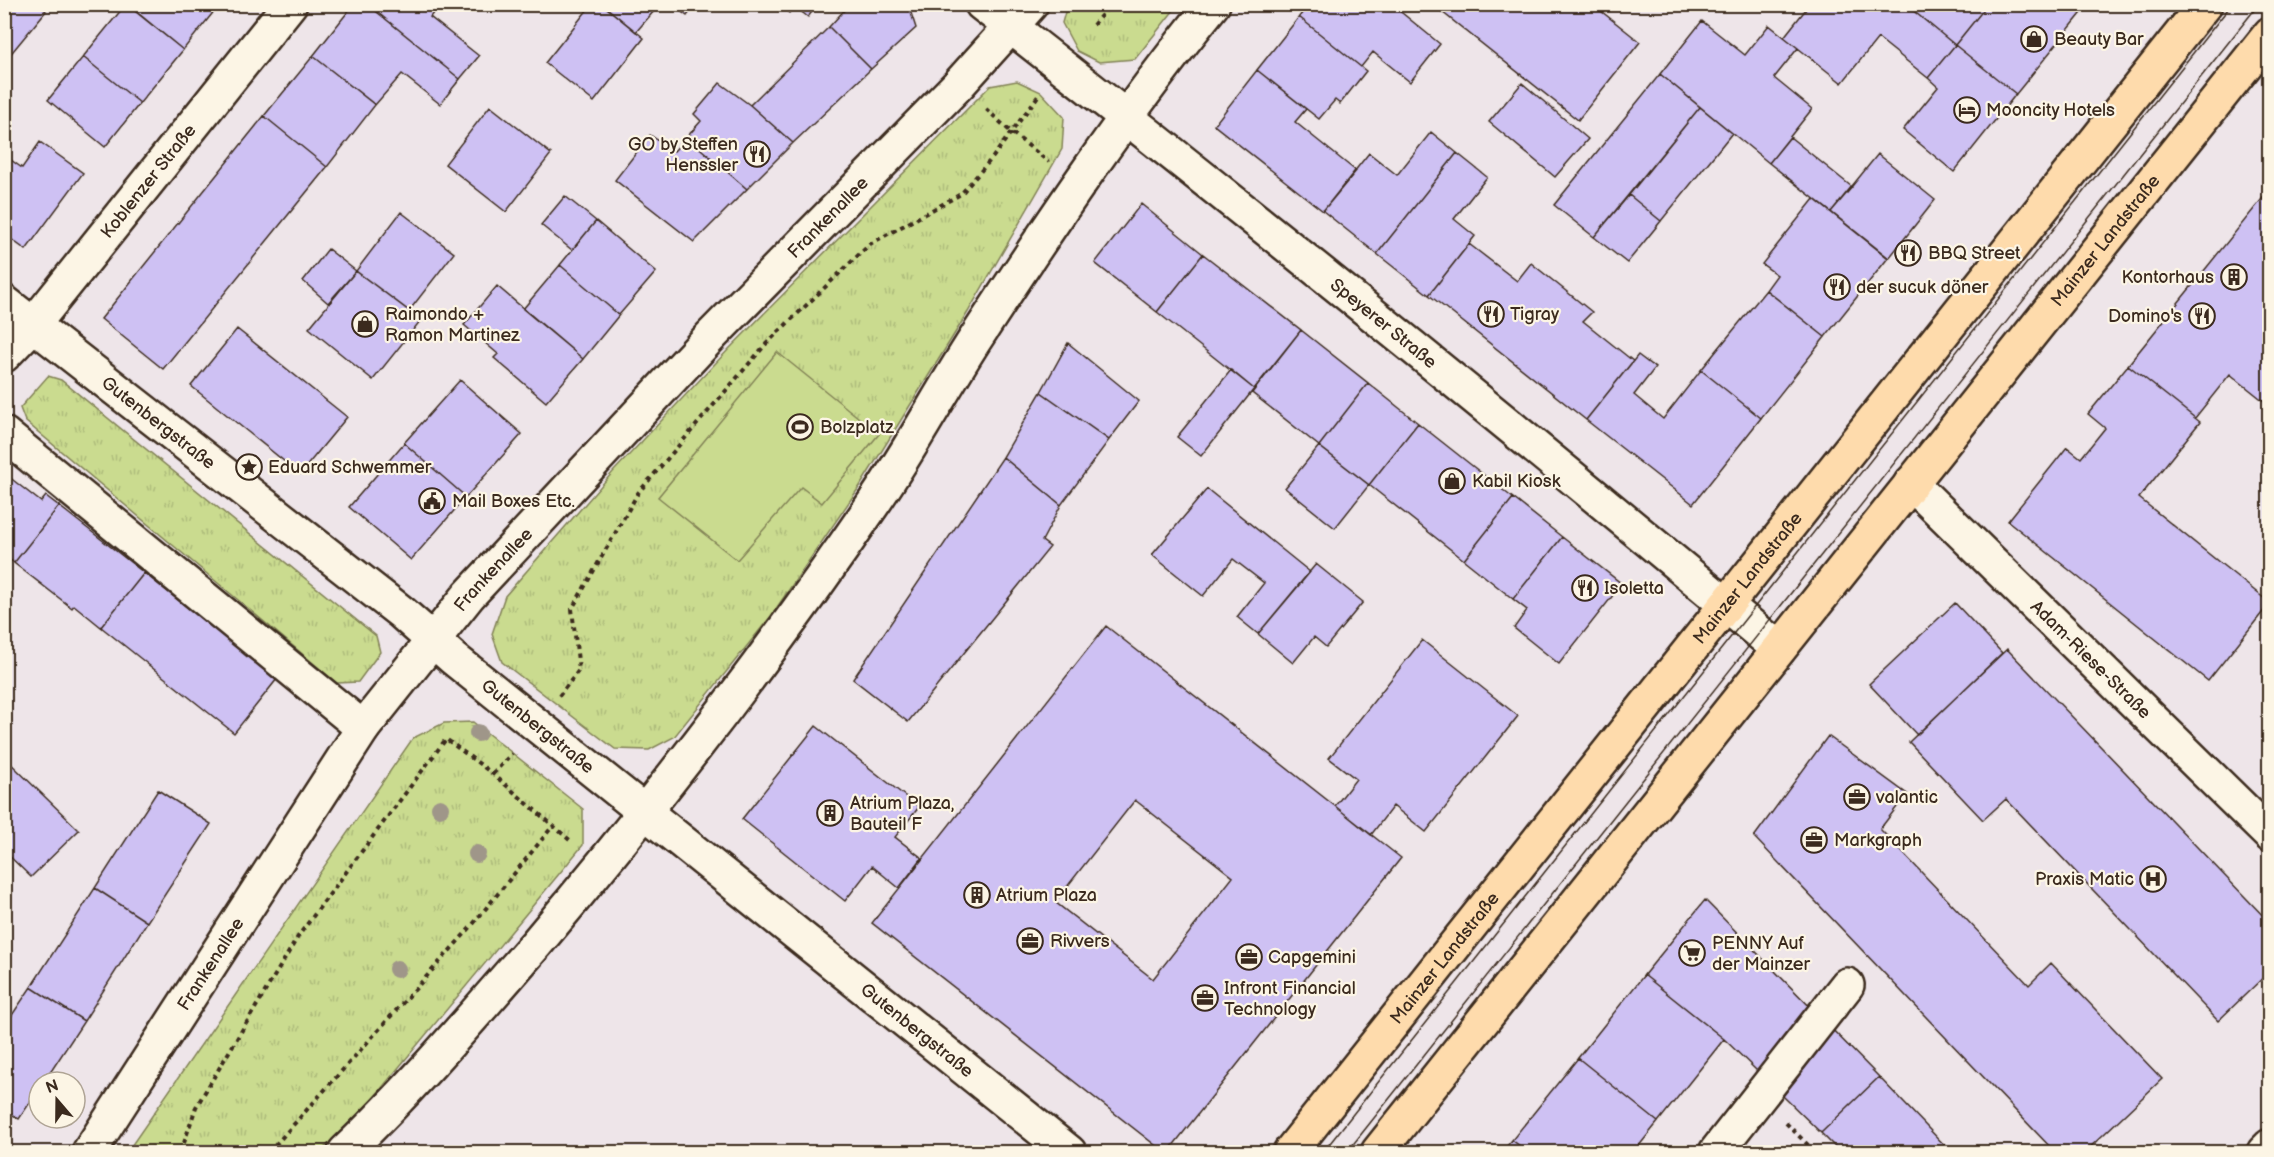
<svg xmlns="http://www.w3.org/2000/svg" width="2274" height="1157" font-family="'Balsamiq Sans',sans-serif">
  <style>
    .grass { fill: url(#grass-tufts); stroke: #828256; stroke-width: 1.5 }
    .garden { fill: #cadb8f; stroke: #828256; stroke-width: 1.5 }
    .building { fill: #cec1f3; stroke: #3b2a1e; stroke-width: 1.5; fill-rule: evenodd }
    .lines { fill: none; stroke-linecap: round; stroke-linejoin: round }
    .minor-casing { stroke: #3b2a1e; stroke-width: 38 }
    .major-casing { stroke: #3b2a1e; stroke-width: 38 }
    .path { stroke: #3b2a1e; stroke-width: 4; stroke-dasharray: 4.5 4.5; stroke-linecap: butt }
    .minor { stroke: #fcf5e5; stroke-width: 33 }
    .major { stroke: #fedbac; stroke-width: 33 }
    .tram { stroke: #3b2a1e; stroke-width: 1.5 }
    .tree { fill: #9f9689 }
    .labels { text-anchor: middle; stroke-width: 4.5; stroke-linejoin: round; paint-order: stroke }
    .poi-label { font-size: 18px; fill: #3b2a1e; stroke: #fcf5e5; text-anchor: start }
    .street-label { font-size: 18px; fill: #3b2a1e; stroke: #fcf5e5 }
  </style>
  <defs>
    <pattern id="grass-tufts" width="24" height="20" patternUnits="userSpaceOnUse" patternTransform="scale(1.5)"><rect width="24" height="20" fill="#cadb8f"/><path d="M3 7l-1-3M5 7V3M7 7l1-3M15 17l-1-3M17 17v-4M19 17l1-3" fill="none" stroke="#aebc7b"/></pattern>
  </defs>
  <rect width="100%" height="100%" fill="#eee5e9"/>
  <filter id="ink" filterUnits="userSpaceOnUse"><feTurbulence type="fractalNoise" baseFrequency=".0167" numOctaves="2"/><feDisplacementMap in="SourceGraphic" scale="12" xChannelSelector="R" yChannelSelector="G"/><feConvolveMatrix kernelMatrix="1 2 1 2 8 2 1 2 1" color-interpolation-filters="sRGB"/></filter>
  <g filter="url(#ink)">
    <!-- grass -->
    <path class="grass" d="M 1067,5 L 1067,4 L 1178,5 L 1135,59 L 1099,62 L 1077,51 L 1062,23 Z
      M 1017,81 L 1041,92 L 1064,117 L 1062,149 L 968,312 L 860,486 L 771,616 L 674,737 L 649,750 L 615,749 L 502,662 L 492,634 L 505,596 L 613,472 L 728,350 L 990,86 Z
      M 48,376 L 61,380 L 376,636 L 380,652 L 358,682 L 337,683 L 25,421 L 20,408 Z
      M 473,722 L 583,809 L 583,845 L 366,1107 L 320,1152 L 127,1152 L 413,738 L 444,723 Z"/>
    <!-- garden -->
    <path class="garden" d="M 777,352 L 879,434 L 822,503 L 801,487 L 737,560 L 658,497 Z"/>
    <!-- building -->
    <path class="building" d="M 4,4 L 38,4 L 46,11 L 4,62 Z
      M 126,4 L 183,50 L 140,103 L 83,57 Z
      M 127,4 L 220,4 L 183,50 Z
      M 354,4 L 367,4 L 460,79 L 440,104 L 402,74 L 375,105 L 313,56 Z
      M 367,4 L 440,4 L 430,17 L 479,56 L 460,79 Z
      M 592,4 L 602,4 L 644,38 L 594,102 L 545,63 Z
      M 602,4 L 646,4 L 654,11 L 636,32 Z
      M 671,4 L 696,4 L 687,16 Z
      M 778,4 L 818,4 L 808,17 L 794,6 L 789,13 Z
      M 850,4 L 908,4 L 916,28 L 871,69 L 829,27 Z
      M 1309,4 L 1391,4 L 1440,44 L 1410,82 L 1373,52 L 1361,67 L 1299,17 Z
      M 1432,4 L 1592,4 L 1640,42 L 1578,120 Z
      M 1810,4 L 1905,4 L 1955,45 L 1928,78 L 1878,38 L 1842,83 L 1784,37 Z
      M 1905,4 L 1988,4 L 1955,45 Z
      M 1988,4 L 2070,4 L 2081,14 L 2016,94 L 1955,45 Z
      M 2070,4 L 2089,4 L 2081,14 Z
      M 1299,17 L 1366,71 L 1340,104 L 1335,100 L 1319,119 L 1257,70 Z
      M 1702,21 L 1745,55 L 1769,25 L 1798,48 L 1774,78 L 1812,109 L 1769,163 L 1660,74 Z
      M 829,27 L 871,69 L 793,143 L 750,105 Z
      M 1955,45 L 2016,94 L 1954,172 L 1903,130 L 1938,87 L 1928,78 Z
      M 313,56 L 375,105 L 327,167 L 264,116 Z
      M 83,57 L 140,103 L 105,147 L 48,100 Z
      M 1257,70 L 1306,109 L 1295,122 L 1356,171 L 1323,211 L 1214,125 Z
      M 1660,74 L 1700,107 L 1594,237 L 1554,205 Z
      M 720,83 L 750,105 L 793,143 L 747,189 L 687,137 L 701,121 L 694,114 Z
      M 1522,83 L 1588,139 L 1555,177 L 1489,122 Z
      M 490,106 L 551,154 L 506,212 L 445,164 Z
      M 1700,107 L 1732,133 L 1661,221 L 1629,195 Z
      M 264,116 L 327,167 L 163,369 L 101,319 Z
      M 1431,132 L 1457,153 L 1377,254 L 1323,211 L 1369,153 L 1397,175 Z
      M 650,135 L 674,151 L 687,137 L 747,189 L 694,242 L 615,180 Z
      M 1790,137 L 1852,187 L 1831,212 L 1769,163 Z
      M 40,142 L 83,173 L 26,250 L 4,234 L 4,155 L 22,168 Z
      M 1457,153 L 1487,177 L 1454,219 L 1475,236 L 1429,295 L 1377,254 Z
      M 1878,154 L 1935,200 L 1889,258 L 1831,212 Z
      M 2270,189 L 2270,406 L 2230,374 L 2195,418 L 2128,365 Z
      M 1629,195 L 1661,221 L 1627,263 L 1594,237 Z
      M 565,196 L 596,221 L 572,250 L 541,225 Z
      M 1814,199 L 1888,258 L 1825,337 L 1766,290 L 1777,275 L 1762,264 Z
      M 1141,204 L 1203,254 L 1157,312 L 1095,263 Z
      M 401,212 L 454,253 L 409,311 L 356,271 Z
      M 596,221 L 656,272 L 619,315 L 560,265 Z
      M 1469,244 L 1517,281 L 1531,263 L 1592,312 L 1583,321 L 1633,361 L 1586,420 L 1429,295 Z
      M 328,249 L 356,271 L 328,303 L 303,281 Z
      M 1203,254 L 1301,330 L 1254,389 L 1157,312 Z
      M 560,265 L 619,315 L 583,359 L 523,309 Z
      M 356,271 L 421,320 L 373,380 L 309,328 Z
      M 497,286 L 583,359 L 546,402 L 494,358 L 498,354 L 464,325 Z
      M 1766,290 L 1825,337 L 1761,418 L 1701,370 Z
      M 237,329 L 347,417 L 300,474 L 191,386 Z
      M 1301,330 L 1368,383 L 1319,446 L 1252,393 Z
      M 1068,343 L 1139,401 L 1109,440 L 1041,392 Z
      M 1638,355 L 1655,368 L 1634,395 L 1663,419 L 1701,370 L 1761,418 L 1693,504 L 1586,420 Z
      M 2128,365 L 2200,422 L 2139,498 L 2270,603 L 2208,681 L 2008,521 L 2067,447 L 2081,458 L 2105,428 L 2088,414 Z
      M 1231,370 L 1254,389 L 1201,456 L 1177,437 Z
      M 460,380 L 522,434 L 466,497 L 404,443 Z
      M 1368,383 L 1418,423 L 1369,485 L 1319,446 Z
      M 1041,392 L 1109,440 L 1061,505 L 1003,457 Z
      M 1418,423 L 1513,498 L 1464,560 L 1369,485 Z
      M 404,443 L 466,497 L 411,560 L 349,507 Z
      M 1319,446 L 1369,485 L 1335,528 L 1285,488 Z
      M 1003,457 L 1061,505 L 1042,541 L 1050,547 L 908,722 L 853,679 Z
      M 4,473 L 41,502 L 46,496 L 59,506 L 14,563 L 4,555 Z
      M 1207,489 L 1310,572 L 1258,634 L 1237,617 L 1264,583 L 1233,559 L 1203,596 L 1152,555 Z
      M 1513,498 L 1562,537 L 1513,599 L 1464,560 Z
      M 59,506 L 144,573 L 101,627 L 74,605 L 72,608 L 14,563 Z
      M 1562,537 L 1622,584 L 1559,664 L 1514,628 L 1527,610 L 1513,599 Z
      M 1316,564 L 1363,602 L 1326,647 L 1314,637 L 1293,663 L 1258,634 Z
      M 144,573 L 277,679 L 234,733 L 101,627 Z
      M 1955,603 L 2002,653 L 1917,735 L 1869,684 Z
      M 1106,626 L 1401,858 L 1168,1152 L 1164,1152 L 872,923 ZM 1135,800 L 1233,877 L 1153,979 L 1055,902 Z
      M 1422,640 L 1518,716 L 1426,832 L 1393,806 L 1371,835 L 1335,806 L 1356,779 L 1329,758 Z
      M 2007,649 L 2270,923 L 2270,971 L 2218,1021 L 2006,799 L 1983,820 L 1909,742 Z
      M 816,726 L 919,807 L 895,837 L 922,858 L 899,888 L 872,866 L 845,901 L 742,819 Z
      M 1828,736 L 1907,794 L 1880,829 L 2029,985 L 2051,963 L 2162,1079 L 2085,1152 L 2055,1152 L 1754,837 Z
      M 4,757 L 79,830 L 31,877 L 4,851 Z
      M 158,790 L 211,824 L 147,922 L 95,888 Z
      M 95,888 L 147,922 L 84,1021 L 31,987 Z
      M 1705,900 L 1879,1077 L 1821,1133 L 1724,1039 L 1644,975 Z
      M 1644,975 L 1724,1039 L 1658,1122 L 1578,1058 Z
      M 31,987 L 84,1021 L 44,1082 L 39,1082 L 39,1089 L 19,1119 L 4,1109 L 4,1027 Z
      M 1578,1058 L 1658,1122 L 1634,1152 L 1528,1152 L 1512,1140 Z
      M 1879,1077 L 1951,1152 L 1840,1152 L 1821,1133 Z
      M 1512,1140 L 1528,1152 L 1502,1152 Z"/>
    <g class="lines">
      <!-- minor casing -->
      <g class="minor-casing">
        <g id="minor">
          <path id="s1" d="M 982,4 C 1252,214 1517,430 1779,649"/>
          <path id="s2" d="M 4,302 L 401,612 L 454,659 L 1069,1152"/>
          <path id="s3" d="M 4,355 L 33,325 L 290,4"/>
          <path d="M 4,434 L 363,728"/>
          <path id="s4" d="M 1911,483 L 2270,835"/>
          <path id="s5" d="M 89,1152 L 363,728 L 469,595 L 712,335 L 959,84 L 1031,4"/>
          <path d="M 345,1152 C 413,1087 474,1015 536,944 C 656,802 770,655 875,501 C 910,450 940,394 974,341 C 1049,226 1126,111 1213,4"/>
          <path d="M 1716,1152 L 1847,985"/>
          <path d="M 2264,1152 L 2270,1146"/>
        </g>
      </g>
      <!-- major casing -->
      <g class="major-casing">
        <g id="major">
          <path id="s6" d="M 1290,1152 L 2205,4"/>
          <path id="s7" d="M 1378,1152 L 2270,34"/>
        </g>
      </g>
      <!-- path -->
      <path class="path" d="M 1093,25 L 1111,4
        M 986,109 L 1011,132 L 1049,162
        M 559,696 L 579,670 L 572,609 L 638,493 L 766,344 L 870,244 L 961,194 L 993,157 L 1038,96
        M 493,774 L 512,753
        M 1786,1123 L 1815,1152
        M 181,1152 L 196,1107 L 299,935 L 446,739 L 493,774 L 572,842
        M 269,1152 L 470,928 L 552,827
        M 1804,1152 L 1809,1146"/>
      <!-- minor -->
      <use href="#minor" class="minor"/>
      <!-- major -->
      <use href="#major" class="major"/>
      <!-- tram -->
      <path class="tram" d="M 1323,1152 L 2232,4
        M 1347,1152 L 2259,4"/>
    </g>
    <!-- trees -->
    <g class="tree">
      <circle cx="478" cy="733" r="9"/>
      <circle cx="440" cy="808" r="9"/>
      <circle cx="477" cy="854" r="9"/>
      <circle cx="397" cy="969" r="9"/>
    </g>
  </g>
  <!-- icons -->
  <defs>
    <g id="shop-ring" transform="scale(1.35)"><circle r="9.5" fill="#fcf5e5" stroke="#3b2a1e" stroke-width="1.5"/><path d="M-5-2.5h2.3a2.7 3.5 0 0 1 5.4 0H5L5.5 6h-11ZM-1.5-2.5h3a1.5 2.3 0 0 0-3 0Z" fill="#3b2a1e"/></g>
    <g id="hotel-ring" transform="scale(1.35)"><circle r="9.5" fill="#fcf5e5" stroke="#3b2a1e" stroke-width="1.5"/><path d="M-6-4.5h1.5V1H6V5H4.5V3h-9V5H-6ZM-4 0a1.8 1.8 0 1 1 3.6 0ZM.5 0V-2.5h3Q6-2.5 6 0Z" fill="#3b2a1e"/></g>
    <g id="restaurant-ring" transform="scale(1.35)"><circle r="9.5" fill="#fcf5e5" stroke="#3b2a1e" stroke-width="1.5"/><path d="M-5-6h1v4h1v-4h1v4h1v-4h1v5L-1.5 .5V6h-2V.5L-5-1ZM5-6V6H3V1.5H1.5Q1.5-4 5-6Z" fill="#3b2a1e"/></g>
    <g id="building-ring" transform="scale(1.35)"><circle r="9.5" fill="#fcf5e5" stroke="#3b2a1e" stroke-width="1.5"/><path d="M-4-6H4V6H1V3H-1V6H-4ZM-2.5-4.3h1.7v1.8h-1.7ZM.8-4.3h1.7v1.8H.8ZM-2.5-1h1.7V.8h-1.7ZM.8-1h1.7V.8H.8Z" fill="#3b2a1e"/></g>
    <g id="stadium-ring" transform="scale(1.35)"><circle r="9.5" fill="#fcf5e5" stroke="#3b2a1e" stroke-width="1.5"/><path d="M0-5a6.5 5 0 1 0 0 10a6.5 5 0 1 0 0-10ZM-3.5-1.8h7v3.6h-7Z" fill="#3b2a1e"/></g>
    <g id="sight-ring" transform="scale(1.35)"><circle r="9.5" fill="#fcf5e5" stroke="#3b2a1e" stroke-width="1.5"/><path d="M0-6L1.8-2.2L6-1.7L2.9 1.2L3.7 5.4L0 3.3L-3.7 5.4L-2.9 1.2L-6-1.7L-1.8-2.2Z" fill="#3b2a1e"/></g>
    <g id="civic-ring" transform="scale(1.35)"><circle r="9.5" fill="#fcf5e5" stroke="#3b2a1e" stroke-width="1.5"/><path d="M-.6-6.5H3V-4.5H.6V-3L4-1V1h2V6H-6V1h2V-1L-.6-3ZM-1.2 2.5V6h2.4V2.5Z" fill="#3b2a1e"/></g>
    <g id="office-ring" transform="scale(1.35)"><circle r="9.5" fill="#fcf5e5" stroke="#3b2a1e" stroke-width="1.5"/><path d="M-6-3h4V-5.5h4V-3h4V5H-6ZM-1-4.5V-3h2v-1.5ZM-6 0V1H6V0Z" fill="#3b2a1e"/></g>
    <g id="hospital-ring" transform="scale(1.35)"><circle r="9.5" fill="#fcf5e5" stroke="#3b2a1e" stroke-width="1.5"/><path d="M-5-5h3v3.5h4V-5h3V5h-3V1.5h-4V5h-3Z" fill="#3b2a1e"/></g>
    <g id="supermarket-ring" transform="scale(1.35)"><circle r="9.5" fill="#fcf5e5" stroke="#3b2a1e" stroke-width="1.5"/><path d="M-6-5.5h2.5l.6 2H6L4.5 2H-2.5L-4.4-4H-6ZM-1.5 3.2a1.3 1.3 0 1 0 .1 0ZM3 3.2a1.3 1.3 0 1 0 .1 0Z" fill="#3b2a1e"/></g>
  </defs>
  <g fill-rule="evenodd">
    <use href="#shop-ring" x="2034" y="39"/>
    <use href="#hotel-ring" x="1967" y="110"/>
    <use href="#restaurant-ring" x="757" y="154"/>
    <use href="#restaurant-ring" x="1908" y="253"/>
    <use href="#building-ring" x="2234" y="277"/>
    <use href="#restaurant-ring" x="1837" y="287"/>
    <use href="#restaurant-ring" x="1491" y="314"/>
    <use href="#restaurant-ring" x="2202" y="316"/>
    <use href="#shop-ring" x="365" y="324"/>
    <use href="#stadium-ring" x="800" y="427"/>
    <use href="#sight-ring" x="249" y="467"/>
    <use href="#shop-ring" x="1452" y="481"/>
    <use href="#civic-ring" x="432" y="501"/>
    <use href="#restaurant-ring" x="1585" y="588"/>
    <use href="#office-ring" x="1857" y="797"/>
    <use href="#building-ring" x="830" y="813"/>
    <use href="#office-ring" x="1814" y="840"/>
    <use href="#hospital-ring" x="2153" y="879"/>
    <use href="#building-ring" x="977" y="895"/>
    <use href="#office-ring" x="1030" y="941"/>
    <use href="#supermarket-ring" x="1692" y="953"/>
    <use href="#office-ring" x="1249" y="957"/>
    <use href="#office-ring" x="1205" y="998"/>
  </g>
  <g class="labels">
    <!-- poi labels -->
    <g class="poi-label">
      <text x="2054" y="45">Beauty Bar</text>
      <text x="1986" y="116">Mooncity Hotels</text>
      <text x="738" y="150" text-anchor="end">GO by Steffen<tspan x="738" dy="21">Henssler</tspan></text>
      <text x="1928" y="259">BBQ Street</text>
      <text x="2214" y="283" text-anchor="end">Kontorhaus</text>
      <text x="1856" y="293">der sucuk döner</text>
      <text x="385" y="320">Raimondo +<tspan x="385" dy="21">Ramon Martinez</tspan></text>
      <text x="1510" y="320">Tigray</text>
      <text x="2182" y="322" text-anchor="end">Domino's</text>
      <text x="820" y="433">Bolzplatz</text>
      <text x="268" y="473">Eduard Schwemmer</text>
      <text x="1472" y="487">Kabil Kiosk</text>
      <text x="452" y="507">Mail Boxes Etc.</text>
      <text x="1604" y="594">Isoletta</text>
      <text x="1876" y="803">valantic</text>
      <text x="850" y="809">Atrium Plaza,<tspan x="850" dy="21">Bauteil F</tspan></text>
      <text x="1834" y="846">Markgraph</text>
      <text x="2134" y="885" text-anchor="end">Praxis Matic</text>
      <text x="996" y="901">Atrium Plaza</text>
      <text x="1050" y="947">Rivvers</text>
      <text x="1712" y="949">PENNY Auf<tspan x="1712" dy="21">der Mainzer</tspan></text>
      <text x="1268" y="963">Capgemini</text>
      <text x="1224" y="994">Infront Financial<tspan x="1224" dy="21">Technology</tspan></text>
    </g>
    <!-- street labels -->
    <g class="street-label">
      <text dy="6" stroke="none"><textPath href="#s3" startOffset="226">Koblenzer Straße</textPath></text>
      <text dy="6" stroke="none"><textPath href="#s5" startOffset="1196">Frankenallee</textPath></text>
      <text dy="6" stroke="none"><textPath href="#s7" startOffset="1166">Mainzer Landstraße</textPath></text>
      <text dy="6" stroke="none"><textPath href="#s1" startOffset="513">Speyerer Straße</textPath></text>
      <text dy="6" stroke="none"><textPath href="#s2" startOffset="196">Gutenbergstraße</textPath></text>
      <text dy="6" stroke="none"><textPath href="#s5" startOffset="710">Frankenallee</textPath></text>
      <text dy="6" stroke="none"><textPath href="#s6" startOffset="734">Mainzer Landstraße</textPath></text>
      <text dy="6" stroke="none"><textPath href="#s4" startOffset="252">Adam-Riese-Straße</textPath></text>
      <text dy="6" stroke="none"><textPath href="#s2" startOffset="682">Gutenbergstraße</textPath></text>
      <text dy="6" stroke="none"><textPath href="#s6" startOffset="248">Mainzer Landstraße</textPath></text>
      <text dy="6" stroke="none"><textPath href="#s5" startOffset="224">Frankenallee</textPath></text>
      <text dy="6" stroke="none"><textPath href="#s2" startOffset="1168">Gutenbergstraße</textPath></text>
    </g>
  </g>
  <!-- margin -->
  <rect width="2274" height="1157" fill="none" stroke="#fcf5e5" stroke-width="24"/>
  <rect x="12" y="12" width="2250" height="1133" fill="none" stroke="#3b2a1e" stroke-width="2" filter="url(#ink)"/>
  <!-- north arrow -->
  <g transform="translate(57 1100) rotate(340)"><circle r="28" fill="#fcf5e5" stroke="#afa495" stroke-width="1.5"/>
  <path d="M0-4.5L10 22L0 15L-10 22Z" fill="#3b2a1e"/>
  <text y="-9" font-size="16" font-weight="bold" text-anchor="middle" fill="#3b2a1e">N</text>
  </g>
</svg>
